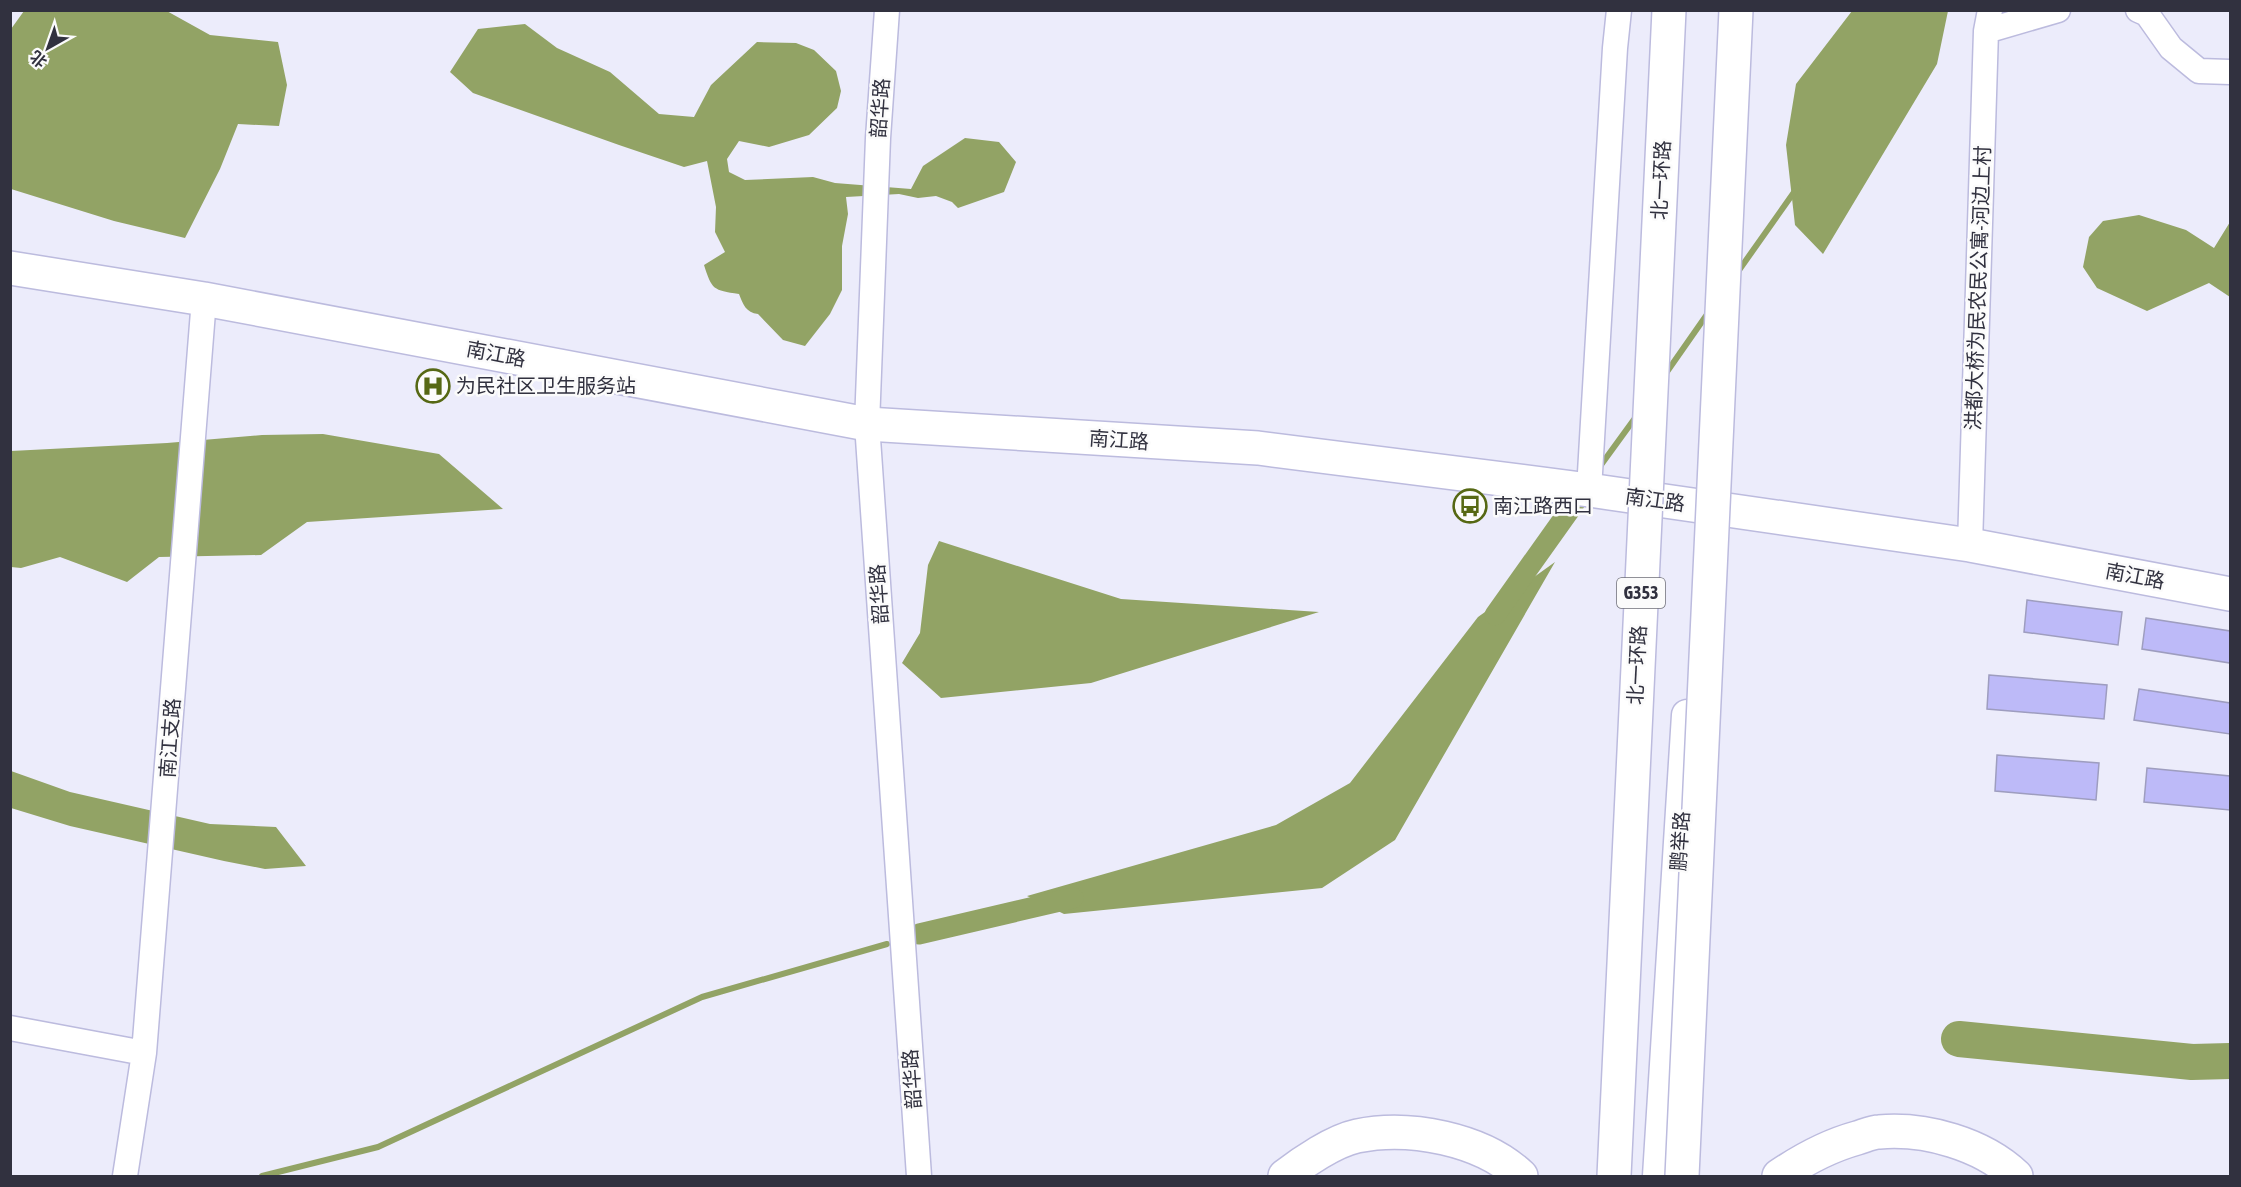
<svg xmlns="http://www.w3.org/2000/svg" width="2241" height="1187" font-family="'Asap Condensed','Noto Sans SC',sans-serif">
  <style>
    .water { fill: #92a365 }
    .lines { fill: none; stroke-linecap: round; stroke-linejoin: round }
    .stream { stroke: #92a365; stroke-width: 6 }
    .canal { stroke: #92a365; stroke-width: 21 }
    .river { stroke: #92a365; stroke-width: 36 }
    .building { fill: #bdbaf8; stroke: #9e9dbf; stroke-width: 1.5 }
    .minor-casing { stroke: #bcbbde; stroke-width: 27 }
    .tertiary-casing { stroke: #bcbbde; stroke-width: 33 }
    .secondary-casing { stroke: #bcbbde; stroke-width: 36 }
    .trunk-casing { stroke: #bcbbde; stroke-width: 36 }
    .minor { stroke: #fff; stroke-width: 24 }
    .tertiary { stroke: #fff; stroke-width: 30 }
    .secondary { stroke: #fff; stroke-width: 33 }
    .trunk { stroke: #fff; stroke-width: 33 }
    .trunk-bridge-casing { stroke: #bcbbde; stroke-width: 36; stroke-linecap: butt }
    .trunk-bridge { stroke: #fff; stroke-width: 33 }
    .labels { text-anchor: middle; stroke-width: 5; stroke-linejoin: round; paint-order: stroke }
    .shield { fill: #fbfbfb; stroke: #6e6e77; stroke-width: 1.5 }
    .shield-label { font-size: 18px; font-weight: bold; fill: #31313f }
    .street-label { font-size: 20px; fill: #31313f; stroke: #fbfbfb }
    .poi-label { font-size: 20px; fill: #31313f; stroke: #fbfbfb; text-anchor: start }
  </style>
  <rect width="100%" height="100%" fill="#ececfb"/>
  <!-- water -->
  <path class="water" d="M 165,10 L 210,35 L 278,42 L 287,85 L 279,126 L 238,124 L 220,169 L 185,238 L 114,221 L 11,189 L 11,29 L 24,11 Z
    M 1852,11 L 1948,11 L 1937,64 L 1823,254 L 1795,225 L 1786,145 L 1796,84 Z
    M 525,24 L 557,48 L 610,72 L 659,114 L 694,117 L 711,85 L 757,42 L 796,43 L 814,50 L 836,71 L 841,91 L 837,108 L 809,135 L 769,147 L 739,141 L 727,159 L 729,172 L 745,180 L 813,177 L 835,183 L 911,189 L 923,166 L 965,138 L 999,142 L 1016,162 L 1004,192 L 958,208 L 952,202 L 936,196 L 918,198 L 899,194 L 846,197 L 848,214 L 842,246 L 842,290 L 830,314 L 805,346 L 783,340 L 758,314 C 746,313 743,304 739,294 C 713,290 712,290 704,265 L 725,252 L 715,232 L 716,207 L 707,161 L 684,167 L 619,145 L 473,93 L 450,72 L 478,29 Z
    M 2139,215 L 2186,230 L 2214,248 L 2230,222 L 2230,297 L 2209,283 L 2147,311 L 2097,288 L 2083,267 L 2089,237 L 2103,221 Z
    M 323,434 L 439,454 L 503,509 L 307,522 L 261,555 L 159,557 L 127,582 L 60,557 L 21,568 L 11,567 L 11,451 L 167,443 L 262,435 Z
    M 939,541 L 1121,599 L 1319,612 L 1091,683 L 941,698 L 902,663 L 920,633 L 928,565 Z
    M 1555,562 L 1395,840 L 1322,888 L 1064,914 L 1027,896 L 1276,825 L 1350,783 L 1478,617 Z
    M 11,771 L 70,792 L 210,824 L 276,827 L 306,866 L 265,869 L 224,861 L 70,826 L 11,808 Z"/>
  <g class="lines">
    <!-- stream -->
    <path class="stream" d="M 1737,273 L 1797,188
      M 1664,376 L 1708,313
      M 1598,469 L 1638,414
      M 262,1176 L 378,1147 L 702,997 L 887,944"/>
    <!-- canal -->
    <path class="canal" d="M 1495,615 L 1574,504
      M 919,934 L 1073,898"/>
    <!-- river -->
    <path class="river" d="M 1959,1039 L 2192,1062 L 2230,1061"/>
  </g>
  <!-- building -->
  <path class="building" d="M 2027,600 L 2122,612 L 2118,645 L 2024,632 Z
    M 2146,618 L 2230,631 L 2230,663 L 2142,649 Z
    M 1989,675 L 2107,685 L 2104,719 L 1987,709 Z
    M 2139,689 L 2230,703 L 2230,734 L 2134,720 Z
    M 1997,755 L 2099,763 L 2096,800 L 1995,791 Z
    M 2147,768 L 2230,776 L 2230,810 L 2144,802 Z"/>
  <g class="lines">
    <!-- minor casing -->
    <g class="minor-casing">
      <path id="minor" d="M 887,10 L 878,138 L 867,424 L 919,1176
        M 2138,10 L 2147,14 L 2171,48 L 2199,71 L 2230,72
        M 1986,31 L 2058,10
        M 1589,490 L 1615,48 L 1619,10
        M 1970,545 L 1986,31 L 1990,10
        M 10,1028 L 144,1053
        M 125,1176 L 144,1053 L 204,299"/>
    </g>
    <!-- tertiary casing -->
    <g class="tertiary-casing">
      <path id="tertiary" d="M 1658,1176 L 1687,715"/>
    </g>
    <!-- secondary casing -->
    <g class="secondary-casing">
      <path id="secondary" d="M 10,268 L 204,299 L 867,424 L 1258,448 L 1589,490 L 1970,545 L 2230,594"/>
    </g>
    <!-- trunk casing -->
    <g class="trunk-casing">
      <path id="trunk" d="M 1285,1176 C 1303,1162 1334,1141 1357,1136 C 1409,1125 1482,1139 1521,1176
        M 1779,1176 C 1804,1159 1828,1146 1857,1138 C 1864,1136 1872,1132 1879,1132 C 1926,1128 1982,1144 2016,1176"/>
    </g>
    <!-- minor -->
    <use href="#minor" class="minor"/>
    <!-- tertiary -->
    <use href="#tertiary" class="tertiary"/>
    <!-- secondary -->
    <use href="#secondary" class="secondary"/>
    <!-- trunk -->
    <use href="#trunk" class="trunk"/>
    <!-- trunk-bridge casing -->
    <g class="trunk-bridge-casing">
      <path id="trunk-bridge" d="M 1614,1176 L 1669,10
        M 1682,1176 L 1736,10"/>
    </g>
    <!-- trunk-bridge -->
    <use href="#trunk-bridge" class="trunk-bridge"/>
  </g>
  <!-- icons -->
  <defs>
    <g id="hospital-ring" transform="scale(1.725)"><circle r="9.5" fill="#fbfbfb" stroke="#566814" stroke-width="1.5"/><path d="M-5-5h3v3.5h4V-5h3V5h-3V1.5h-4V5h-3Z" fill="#566814"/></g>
    <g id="bus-ring" transform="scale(1.725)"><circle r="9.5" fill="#fbfbfb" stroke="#566814" stroke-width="1.5"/><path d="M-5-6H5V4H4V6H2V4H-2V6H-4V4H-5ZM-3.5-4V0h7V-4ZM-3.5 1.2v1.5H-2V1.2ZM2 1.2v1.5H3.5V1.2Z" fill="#566814"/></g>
  </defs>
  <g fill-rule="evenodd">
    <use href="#hospital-ring" x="433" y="386"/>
    <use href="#bus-ring" x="1470" y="506"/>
  </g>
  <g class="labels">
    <!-- shield labels -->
    <rect class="shield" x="1617" y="578" width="48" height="30" rx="4.5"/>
    <g class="shield-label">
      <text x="1641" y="599">G353</text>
    </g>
    <!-- street labels -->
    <g class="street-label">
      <text transform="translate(880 108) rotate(-86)" y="7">韶华路</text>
      <text transform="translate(1661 180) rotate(-87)" y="7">北一环路</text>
      <text transform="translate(1978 288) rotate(-88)" y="7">洪都大桥为民农民公寓-河边上村</text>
      <text transform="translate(496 354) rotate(11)" y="7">南江路</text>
      <text transform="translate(1119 440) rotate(4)" y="7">南江路</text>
      <text transform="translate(1655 500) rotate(8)" y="7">南江路</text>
      <text transform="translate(2135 576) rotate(11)" y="7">南江路</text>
      <text transform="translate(879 594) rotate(-94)" y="7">韶华路</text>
      <text transform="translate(1637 665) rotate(-87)" y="7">北一环路</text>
      <text transform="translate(170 738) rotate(-86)" y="7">南江支路</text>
      <text transform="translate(1680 841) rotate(-86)" y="7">鹏举路</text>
      <text transform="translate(912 1079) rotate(-94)" y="7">韶华路</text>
    </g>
    <!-- poi labels -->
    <g class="poi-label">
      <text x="456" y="393">为民社区卫生服务站</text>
      <text x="1493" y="513">南江路西口</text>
    </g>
  </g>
  <!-- border -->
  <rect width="2241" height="1187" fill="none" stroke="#31313f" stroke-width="24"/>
  <!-- north arrow -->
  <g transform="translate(48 48) rotate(220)" stroke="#fbfbfb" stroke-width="4.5" paint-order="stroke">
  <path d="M0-4.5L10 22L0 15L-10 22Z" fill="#31313f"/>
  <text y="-9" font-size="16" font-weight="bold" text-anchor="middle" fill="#31313f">北</text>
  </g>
</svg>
